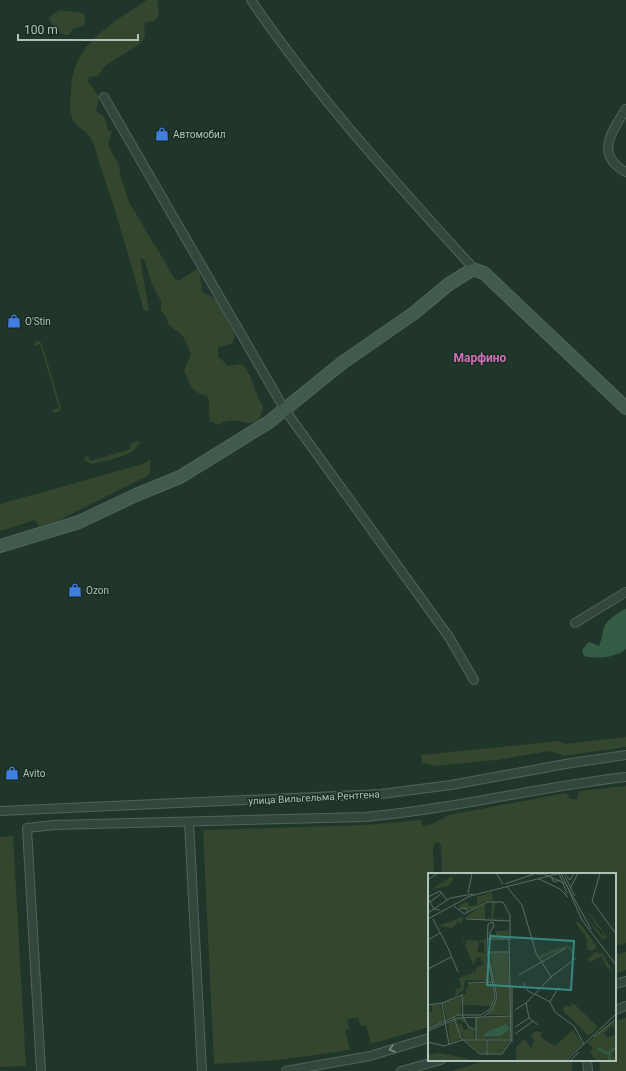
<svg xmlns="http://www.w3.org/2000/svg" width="626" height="1071" font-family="Roboto,sans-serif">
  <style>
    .green { fill: #35462e }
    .water { fill: #345c45 }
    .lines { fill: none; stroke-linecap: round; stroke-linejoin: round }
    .street-casing { stroke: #52645a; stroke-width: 10 }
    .secondary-casing { stroke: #52645a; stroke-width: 14 }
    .street { stroke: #34473c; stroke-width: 8 }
    .secondary { stroke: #425a4d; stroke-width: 12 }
    .oneway { stroke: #788b80 }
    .labels { text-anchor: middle; stroke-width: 3; stroke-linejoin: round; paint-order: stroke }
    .poi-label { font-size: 10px; fill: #afc3b8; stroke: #1a2b21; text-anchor: start }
    .street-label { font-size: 10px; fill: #afc3b8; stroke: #1a2b21 }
    .quarter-label { font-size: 12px; font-weight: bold; fill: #d36fb8; stroke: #1a2b21 }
    .inset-river { fill: none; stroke: #345c45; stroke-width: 2 }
    .inset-road { fill: none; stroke: #5a6e63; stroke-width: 1 }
    .view { fill: #378980; fill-opacity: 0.15; stroke: #378980; stroke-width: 2 }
    .inset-edge { fill: none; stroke: #afc3b8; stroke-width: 2 }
  </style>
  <rect width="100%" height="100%" fill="#21362a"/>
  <!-- green -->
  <path class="green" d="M 147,0 L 157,0 L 159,15 L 154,21 L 145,22 L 144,27 L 145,36 L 141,43 L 106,65 L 98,76 L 89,77 L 88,81 L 99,97 L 96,111 L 104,116 L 108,130 L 112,131 L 108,145 L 119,165 L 120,174 L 129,202 L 175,279 L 179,281 L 197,269 L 200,273 L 202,292 L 214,298 L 217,302 L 235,335 L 232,344 L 218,347 L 218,356 L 228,366 L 241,364 C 252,371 254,395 263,406 C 259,434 245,418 228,421 C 225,421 222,423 219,425 L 210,421 C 208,412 211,405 207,396 C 191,392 191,385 184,371 L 191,354 L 183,336 L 169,325 L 166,317 L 161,310 L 161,301 L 152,284 L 144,259 L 140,258 L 149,310 L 144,311 C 130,262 117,213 100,166 C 97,155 94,140 86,132 C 82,128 76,127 73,120 C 69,111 70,100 71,91 C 72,43 112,24 147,0 Z
    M 59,10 L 83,13 C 86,18 86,21 83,26 L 74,28 L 68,35 C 59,36 53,26 49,18 Z
    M 36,341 L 39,341 L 42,344 L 61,408 L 60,411 L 55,413 L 52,410 L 59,408 L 40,344 L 34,346 Z
    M 137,441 L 140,442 C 132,458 106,460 92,464 L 86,461 L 84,457 L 88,456 L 90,461 L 131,449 L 130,444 Z
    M 151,459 L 149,475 L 57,521 L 39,526 L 35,520 L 0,531 L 0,504 L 143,464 Z
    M 626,737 L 626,747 L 564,756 L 550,751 L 496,760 L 436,766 L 422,763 L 421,755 L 559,741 L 565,744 Z
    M 626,786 L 626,943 L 615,946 L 615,874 L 442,874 L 441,846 L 439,843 L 436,842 L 433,848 L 434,874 L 429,874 L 429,1027 L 371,1044 L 366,1025 L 361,1026 L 358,1017 L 347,1020 L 349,1029 L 345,1030 L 350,1050 L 279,1060 L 214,1064 L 203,830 L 365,825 L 421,820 L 423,826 L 430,825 L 449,815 L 566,793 L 570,799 L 577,799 L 579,791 Z
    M 13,836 L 26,1066 L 0,1067 L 0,837 Z
    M 626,952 L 626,970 L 615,974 L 615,955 Z
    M 626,1018 L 626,1071 L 600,1071 L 599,1060 L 615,1060 L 615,1021 Z
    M 488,1060 L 572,1060 L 572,1071 L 452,1071 Z"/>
  <!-- water -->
  <path class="water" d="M 626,609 L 626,649 C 616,658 596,659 584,656 L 582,650 L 589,642 L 599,646 C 602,639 602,634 604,627 C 608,619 618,612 626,609 Z"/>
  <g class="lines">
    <!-- street casing -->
    <g class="street-casing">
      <path id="street" d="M 251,0 C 317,97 396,183 475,270
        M 104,97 L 285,410 L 449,637 L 474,680
        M 626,109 C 612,131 594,155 626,172
        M 575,623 L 626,592
        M 0,811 L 381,794 L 451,785 L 571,763 L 626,755
        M 189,822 L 202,1071
        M 615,984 L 626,981
        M 615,1010 L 626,1006
        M 587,1060 L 588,1071
        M 41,1071 L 27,828 L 54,825 L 364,817 C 453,809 538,787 626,777
        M 286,1071 L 370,1056 L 429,1038
        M 401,1071 L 441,1060"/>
    </g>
    <!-- secondary casing -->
    <g class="secondary-casing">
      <path id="secondary" d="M 0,546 L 79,522 L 136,495 L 180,477 L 269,422 L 342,363 L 414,313 L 449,284 L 470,271 L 475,270 L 484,273 L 626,408"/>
    </g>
    <!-- street -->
    <use href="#street" class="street"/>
    <!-- secondary -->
    <use href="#secondary" class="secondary"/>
  </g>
  <!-- one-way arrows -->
  <defs><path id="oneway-chevron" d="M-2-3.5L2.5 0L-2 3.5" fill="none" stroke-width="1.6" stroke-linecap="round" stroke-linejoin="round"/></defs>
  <use class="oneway" href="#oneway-chevron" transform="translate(392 1049) rotate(163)"/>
  <!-- icons -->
  <defs>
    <g id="shop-bare" transform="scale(1.08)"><path d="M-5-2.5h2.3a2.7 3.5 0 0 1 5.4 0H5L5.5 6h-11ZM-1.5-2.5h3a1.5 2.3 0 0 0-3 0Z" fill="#3f7fe0" stroke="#1a2b21" stroke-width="2.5" paint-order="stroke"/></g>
  </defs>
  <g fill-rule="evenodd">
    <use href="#shop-bare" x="162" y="134"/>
    <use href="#shop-bare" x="14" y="321"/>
    <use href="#shop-bare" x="75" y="590"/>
    <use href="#shop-bare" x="12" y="773"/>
  </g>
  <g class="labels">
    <!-- poi labels -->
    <g class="poi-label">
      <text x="173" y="138">Автомобил</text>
      <text x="25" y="325">O'Stin</text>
      <text x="86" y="594">Ozon</text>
      <text x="23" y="777">Avito</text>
    </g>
    <!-- street labels -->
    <g class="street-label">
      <text transform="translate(314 797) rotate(-3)" y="4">улица Вильгельма Рентгена</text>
    </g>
    <!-- quarter labels -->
    <g class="quarter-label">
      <text x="480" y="362">Марфино</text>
    </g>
  </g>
  <!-- overview -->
  <g transform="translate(428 873)">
    <rect width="188" height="188" fill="#21362a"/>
    <path d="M 24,3 L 25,8 L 20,13 L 4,16 ZM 64,19 L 65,27 L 57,28 L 43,37 L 30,34 L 37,29 L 40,30 L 41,33 L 49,32 L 49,24 ZM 64,29 L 67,30 L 65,45 L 82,46 L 51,47 L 36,45 L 57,30 L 57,46 L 63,45 ZM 158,36 L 176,59 L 179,65 L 175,67 L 167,57 L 159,44 L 176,65 L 175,58 L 169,54 ZM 35,44 L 34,50 L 30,49 L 24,55 L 9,53 ZM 82,48 L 80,65 L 62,65 L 63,61 L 68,63 L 68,58 L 80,58 ZM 151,49 L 168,72 L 168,75 L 164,78 L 160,77 L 158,69 L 161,69 L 147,49 ZM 58,64 L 58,78 L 56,78 L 56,69 L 49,69 L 51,71 L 49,79 L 58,80 L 62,108 L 37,107 L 36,116 L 27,124 L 28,116 L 21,117 L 33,115 L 31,105 L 44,100 L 44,97 L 46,100 L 48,95 L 56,91 L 52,84 L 47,86 L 46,93 L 37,72 L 39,68 L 37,67 L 35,71 L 35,67 L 55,68 ZM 138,73 L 142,74 L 148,83 L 139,74 L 112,86 L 112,82 L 123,78 L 121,78 ZM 168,79 L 175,81 L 185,99 L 178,93 L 174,83 L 162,89 L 160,86 L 156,89 ZM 62,80 L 80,80 L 83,142 L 60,142 L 70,124 ZM 63,110 L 66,123 L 63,133 L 35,132 L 35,122 L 39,121 L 37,118 L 41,111 ZM 33,124 L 33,141 L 19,146 L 15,130 ZM 145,130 L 170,154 L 164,161 L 160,162 L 136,139 L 135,135 L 138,132 L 141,134 ZM 12,131 L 16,148 L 0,155 L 0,139 L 5,139 L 3,132 ZM 34,144 L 38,151 L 30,146 L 30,153 L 33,150 L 36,157 L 40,156 L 38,152 L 46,158 L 46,166 L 36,166 L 32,160 L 27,146 ZM 83,144 L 83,166 L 48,166 L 48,145 ZM 78,151 L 79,158 L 73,163 L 57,165 L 60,158 ZM 26,147 L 33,166 L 22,170 L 20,150 ZM 186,148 L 188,157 L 184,152 L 176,160 L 179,164 L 164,177 L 164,173 L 159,170 ZM 145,157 L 155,171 L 136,188 L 84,188 L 88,187 L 88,174 L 97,166 L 104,177 L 104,170 L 107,170 L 103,162 L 109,158 L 115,160 L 112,163 L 115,166 L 127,173 ZM 188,162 L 188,173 L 186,174 L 188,174 L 188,178 L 185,181 L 188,188 L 180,188 L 178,179 L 179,188 L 175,185 L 173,188 L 167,188 L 174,180 L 167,187 L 162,179 L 178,165 ZM 38,168 L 58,168 L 58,181 L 51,179 ZM 59,168 L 81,168 L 74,180 L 60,181 ZM 12,180 L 27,183 L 48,188 L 0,188 L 0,182 Z" fill="#35462e" fill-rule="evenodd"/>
    <path d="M 78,151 L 82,156 L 73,163 L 55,164 L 60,158 Z" fill="#345c45"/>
    <path class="inset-river" d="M 169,175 L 181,181M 181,188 L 182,178 L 188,175"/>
    <path class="inset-road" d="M 68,0 L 75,11M 131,0 L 139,21M 133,0 L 154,47 L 188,92M 136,0 L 142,7 L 146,0M 172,0 L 164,28 L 188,61M 108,1 L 116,1 L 138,11 L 163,56M 123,4 L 126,9 L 132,7M 137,4 L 147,23M 111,6 L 132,16 L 140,24M 0,7 L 10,0M 77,11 L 109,0M 79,14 L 94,32 L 108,80 L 123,104M 143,14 L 150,0M 40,20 L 44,0M 0,24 L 12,18 L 19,27M 0,26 L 6,36 L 12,37M 2,29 L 14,20M 26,33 L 36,41 L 40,39 L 38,35 L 31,36M 40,39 L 59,29 L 75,29 L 82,42 L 82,67M 0,40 L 22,25 L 45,21M 0,46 L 42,23 L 133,0M 5,46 L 20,75 L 30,99M 38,46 L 82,48M 0,67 L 12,60M 61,79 L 81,79M 0,96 L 23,84M 91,102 L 138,75M 40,110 L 65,109M 95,110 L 100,118 L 106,121M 84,112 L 84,169M 34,121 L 35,144 L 41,154 L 47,157M 107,121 L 122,129M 122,129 L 127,139 L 146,153 L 156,171M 122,129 L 130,115 L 135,117M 14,130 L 21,172M 0,132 L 14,130 L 34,122M 87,137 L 98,130M 56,144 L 84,143M 26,145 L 33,165 L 52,181 L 74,181 L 83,168 L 81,66 L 60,66M 110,152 L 101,145 L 98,130 L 123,104 L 148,85M 87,154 L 101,145M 0,156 L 30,142 L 53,142 L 62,136 L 67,124 L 59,79 L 60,51 L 65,49 L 66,53 L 62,59 L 61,85 L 69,124 L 64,137 L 55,144 L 29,145 L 0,158M 87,161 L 105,148M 166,164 L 188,146M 48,167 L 83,167M 59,167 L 59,182M 0,169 L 16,173 L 34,167 L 48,167 L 48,144M 138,188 L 188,141M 142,188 L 151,179"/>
    <path class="view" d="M 62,63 L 146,68 L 143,117 L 59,112 Z"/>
    <rect width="188" height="188" class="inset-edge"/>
  </g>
  <!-- scale -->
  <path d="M18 34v6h120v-6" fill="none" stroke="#afc3b8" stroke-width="2"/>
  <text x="24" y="34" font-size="12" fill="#afc3b8" stroke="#1a2b21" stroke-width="3" paint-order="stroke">100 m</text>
</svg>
